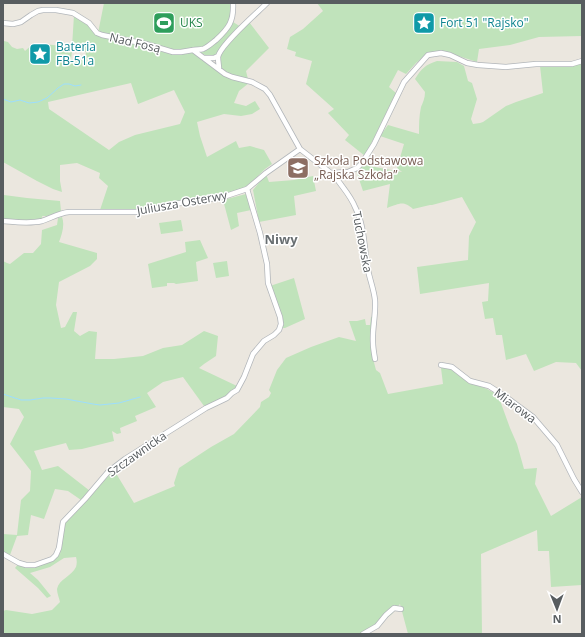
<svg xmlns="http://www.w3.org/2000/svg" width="585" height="637" font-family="'Open Sans',sans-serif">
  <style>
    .green { fill: #c0e3bb; fill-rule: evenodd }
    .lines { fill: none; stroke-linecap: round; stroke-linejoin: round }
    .stream { stroke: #9ddefe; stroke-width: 1 }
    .minor-casing { stroke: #b2b6ba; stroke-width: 6 }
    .minor { stroke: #fff; stroke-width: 4.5 }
    .labels { text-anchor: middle; stroke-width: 3; stroke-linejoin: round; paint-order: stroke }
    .leisure-label { font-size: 12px; fill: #27864d; stroke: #fff; text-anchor: start }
    .culture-label { font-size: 12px; fill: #0d838f; stroke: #fff; text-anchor: start }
    .street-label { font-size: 12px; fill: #585d60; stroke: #fff }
    .education-label { font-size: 12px; fill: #785e54; stroke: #fff; text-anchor: start }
    .neighbourhood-label { font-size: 13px; font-weight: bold; fill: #696f72; stroke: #fff }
  </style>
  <rect width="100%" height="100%" fill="#ebe7df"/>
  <!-- green -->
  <path class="green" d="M 104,3 L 231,3 L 232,10 L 230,20 L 227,27 L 210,43 L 202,47 L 178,50 L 170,49 L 98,33 Z
    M 317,3 L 582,3 L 582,36 L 539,37 L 510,45 L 479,49 L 477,62 L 446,52 L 428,53 L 416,63 L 406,74 L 398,70 L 389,87 L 396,93 L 365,156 L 345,140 L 349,135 L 328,113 L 334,109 L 306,84 L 312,61 L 295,56 L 296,52 L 287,49 L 290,37 L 303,29 L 323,11 Z
    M 74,15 L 88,24 L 97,35 L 171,54 L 193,52 L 221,70 L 221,54 L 224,48 L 249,22 L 269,48 L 246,71 L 249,83 L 239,91 L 234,103 L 246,106 L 255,101 L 260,109 L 252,114 L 241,116 L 224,114 L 197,122 L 200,136 L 207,157 L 236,141 L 239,148 L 250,146 L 264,150 L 272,164 L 265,169 L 250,184 L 237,191 L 219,195 L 186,200 L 141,210 L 100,210 L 108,186 L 99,178 L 100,173 L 77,163 L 60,165 L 60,181 L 62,192 L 53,189 L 37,181 L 3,162 L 3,48 L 4,41 L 8,42 L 12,47 L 17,49 L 23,48 L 25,51 L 34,43 L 72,47 ZM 72,51 L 86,52 L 85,59 L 71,59 ZM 131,83 L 138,104 L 174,90 L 185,112 L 180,124 L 135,135 L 119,142 L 109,150 L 49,109 L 48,102 Z
    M 233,22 L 241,27 L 216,55 L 207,56 L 198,51 L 206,49 Z
    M 437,61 L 457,62 L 464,66 L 468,81 L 472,83 L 477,99 L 471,119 L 473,124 L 480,123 L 483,122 L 506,106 L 516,102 L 543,93 L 540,66 C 554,66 569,68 582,62 L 582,371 L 576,363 L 556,362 L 534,371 L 526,354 L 506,360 L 502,335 L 496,335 L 493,318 L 485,319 L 482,302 L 488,301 L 489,283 L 420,294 L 417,267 L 468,260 L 469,236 L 476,222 L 462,197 L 432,205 L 430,205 L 413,209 C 403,200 399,204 387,208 L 390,184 L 363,191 L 356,170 L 364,165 L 402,172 L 397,168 L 404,144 L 380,136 L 388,125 L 419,134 C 419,125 419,116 421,107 C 423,102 425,98 425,92 L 415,79 C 422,68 425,65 437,61 Z
    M 266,174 L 269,182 L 294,180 L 313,176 L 316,191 L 294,196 L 296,215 L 259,222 L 253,190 Z
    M 246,194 L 251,210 L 237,213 L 239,226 L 231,230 L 223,200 Z
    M 4,195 L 27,198 L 60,201 L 61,211 L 47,216 L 42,216 L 43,219 L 33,222 L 3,219 Z
    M 62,217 C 65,225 62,234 59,242 L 97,253 L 97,259 L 90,266 L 59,282 L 56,305 L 61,328 L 65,327 L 73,312 L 77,312 L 74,331 L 80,336 L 89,331 L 97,332 L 95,359 L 114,359 L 143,356 L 163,348 L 182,345 L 204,331 L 218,336 L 216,356 L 204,364 L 199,368 L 237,386 L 233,391 L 229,392 L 228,396 L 204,406 L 183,377 L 163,382 L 147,393 L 156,407 L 135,416 L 137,421 L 120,428 L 121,433 L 117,434 L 112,431 L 114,441 L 82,449 L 69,450 L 66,443 L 34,451 L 42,470 L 58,466 L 90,491 L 81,500 L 68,491 L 55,489 L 44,519 L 31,515 L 28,535 L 17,536 L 10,555 L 3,552 L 3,534 L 17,535 L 21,500 L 30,491 L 31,471 L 10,444 L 24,417 L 19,409 L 3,407 L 3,261 L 7,263 L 10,264 L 24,253 L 33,253 L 41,244 L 42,230 L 57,225 L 58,218 Z
    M 181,220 L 183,231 L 161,234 L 159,223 Z
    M 200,240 L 208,258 L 196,262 L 198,281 L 176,284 L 174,283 L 167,283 L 167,286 L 152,288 L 148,264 L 186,252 L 185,242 Z
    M 227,261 L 229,276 L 216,278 L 213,263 Z
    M 294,278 L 305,319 L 285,328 L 282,328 L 270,286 Z
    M 374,316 L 371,338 L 371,351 L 376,370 L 380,373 L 388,394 L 443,384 L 441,368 L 450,368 L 460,374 L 468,382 L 487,389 L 498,395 L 510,428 L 517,444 L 524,469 L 537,468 L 535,484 L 551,516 L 582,497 L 582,585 L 551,587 L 549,551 L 538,551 L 537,530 L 481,554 L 482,634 L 408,634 L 400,604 L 392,614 L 366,634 L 3,634 L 3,611 L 6,610 L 32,614 L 52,610 L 60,602 C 59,598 57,593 57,589 C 59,579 72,576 76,567 C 77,564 77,560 76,557 L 64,558 L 50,567 L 30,573 L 38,580 L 51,596 L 47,598 L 38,588 L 15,568 L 19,563 L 35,566 L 60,554 L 64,523 L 114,470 L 134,503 L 175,486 L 174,483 L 179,468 L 211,447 L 234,434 L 260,407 L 261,402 L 269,397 L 271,393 L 269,390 L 277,370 L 286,358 L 311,347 L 339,337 L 356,341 L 349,321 L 357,321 L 365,319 L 366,325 L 370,325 L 371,317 Z"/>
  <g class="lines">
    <!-- stream -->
    <path class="stream" d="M 3,99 L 11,102 L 20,100 L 29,103 L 38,102 L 47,98 L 58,88 L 64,84 L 69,84 L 75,86 L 81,85
      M 3,394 L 21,400 L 30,400 L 43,398 L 50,398 L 66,399 L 93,404 L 100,405 L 119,403 L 140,397"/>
    <!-- minor casing -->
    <g class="minor-casing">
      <path id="minor" d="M 3,23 L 13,24 L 21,22 L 31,15 L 38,11 L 43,10 L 56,10 L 73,13 L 89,23 L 97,33 L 102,35 L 146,44 L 173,52 L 181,52 L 193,50 L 225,74 L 232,77 L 252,82 L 265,89 L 270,95 L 300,149 L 331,173 L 333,173 C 340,185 350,194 355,207 C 365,226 364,249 368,270 C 370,280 374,290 375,300 C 376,315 372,329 373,343 C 373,348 374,353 375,359
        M 193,50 C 196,49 200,50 203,49 C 208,47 212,43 216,40 C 229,28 234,21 233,3
        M 204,58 L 214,58 L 218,56
        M 219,69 C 219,66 218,61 218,57 C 220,45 257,13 267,3
        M 333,173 L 348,172 L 357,168 L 362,163 L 374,144 L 404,82 L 428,55 L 441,53 L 450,55 L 467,63 L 478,65 L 506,67 L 536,64 L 572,64 L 582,61
        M 3,221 C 16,222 29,224 42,221 C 51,218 59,213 69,212 L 142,212 L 174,204 L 223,197 L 247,189 L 266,173 L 300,149
        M 441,365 L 452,367 L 470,381 L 489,386 L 506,397 L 533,417 L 557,445 L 574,479 L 582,492
        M 3,554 L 19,563 L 26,565 L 35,565 L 52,559 L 56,555 L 59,548 L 63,522 L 85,499 L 108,472 L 125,459 L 206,408 L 227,398 L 232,393 L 237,390 L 244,377 L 253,354 L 264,341 L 274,335 L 279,330 L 281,324 L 280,317 L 268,283 L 267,264 L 260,233 L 247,189
        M 363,634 L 377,626 L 386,615 L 394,608 L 401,609"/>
    </g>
    <!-- minor -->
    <use href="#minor" class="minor"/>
  </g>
  <!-- icons -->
  <defs>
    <g id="stadium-square" transform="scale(1.15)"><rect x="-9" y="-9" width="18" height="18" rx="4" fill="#2e9e5b" stroke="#fff"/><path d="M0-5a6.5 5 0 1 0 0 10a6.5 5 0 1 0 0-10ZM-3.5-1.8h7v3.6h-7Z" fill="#fff"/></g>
    <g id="sight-square" transform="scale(1.15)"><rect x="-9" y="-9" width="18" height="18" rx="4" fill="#0f9aa8" stroke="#fff"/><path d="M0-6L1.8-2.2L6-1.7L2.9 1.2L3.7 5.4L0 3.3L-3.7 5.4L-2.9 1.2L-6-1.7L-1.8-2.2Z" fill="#fff"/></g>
    <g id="school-square" transform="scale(1.15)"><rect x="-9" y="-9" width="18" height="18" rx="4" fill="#8d6e63" stroke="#fff"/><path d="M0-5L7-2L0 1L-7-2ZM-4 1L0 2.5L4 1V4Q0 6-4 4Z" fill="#fff"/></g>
  </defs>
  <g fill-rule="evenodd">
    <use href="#stadium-square" x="164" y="23"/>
    <use href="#sight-square" x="424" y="23"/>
    <use href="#sight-square" x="40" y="54"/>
    <use href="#school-square" x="298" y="168"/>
  </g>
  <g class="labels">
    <!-- leisure labels -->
    <g class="leisure-label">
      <text x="180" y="27">UKS</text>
    </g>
    <!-- culture labels -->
    <g class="culture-label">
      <text x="440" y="27">Fort 51 "Rajsko"</text>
      <text x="56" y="51">Bateria<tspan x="56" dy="14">FB-51a</tspan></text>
    </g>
    <!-- street labels -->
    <g class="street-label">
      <text transform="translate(135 43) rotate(13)" y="4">Nad Fosą</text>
      <text transform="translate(182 203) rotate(-10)" y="4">Juliusza Osterwy</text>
      <text transform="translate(362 242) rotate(79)" y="4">Tuchowska</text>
      <text transform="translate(515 406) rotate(37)" y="4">Miarowa</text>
      <text transform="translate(137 454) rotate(-35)" y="4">Szczawnicka</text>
    </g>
    <!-- education labels -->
    <g class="education-label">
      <text x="314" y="165">Szkoła Podstawowa<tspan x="314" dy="14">„Rajska Szkoła”</tspan></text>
    </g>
    <!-- neighbourhood labels -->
    <g class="neighbourhood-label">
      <text x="281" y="244">Niwy</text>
    </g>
  </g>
  <!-- border -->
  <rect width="585" height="637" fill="none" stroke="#585d60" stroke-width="8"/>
  <!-- north arrow -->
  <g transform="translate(557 609) rotate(179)" stroke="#ffffff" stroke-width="3" paint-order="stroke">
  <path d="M0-3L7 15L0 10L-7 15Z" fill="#585d60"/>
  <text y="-6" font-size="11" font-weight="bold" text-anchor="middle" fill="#585d60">N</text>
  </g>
</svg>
